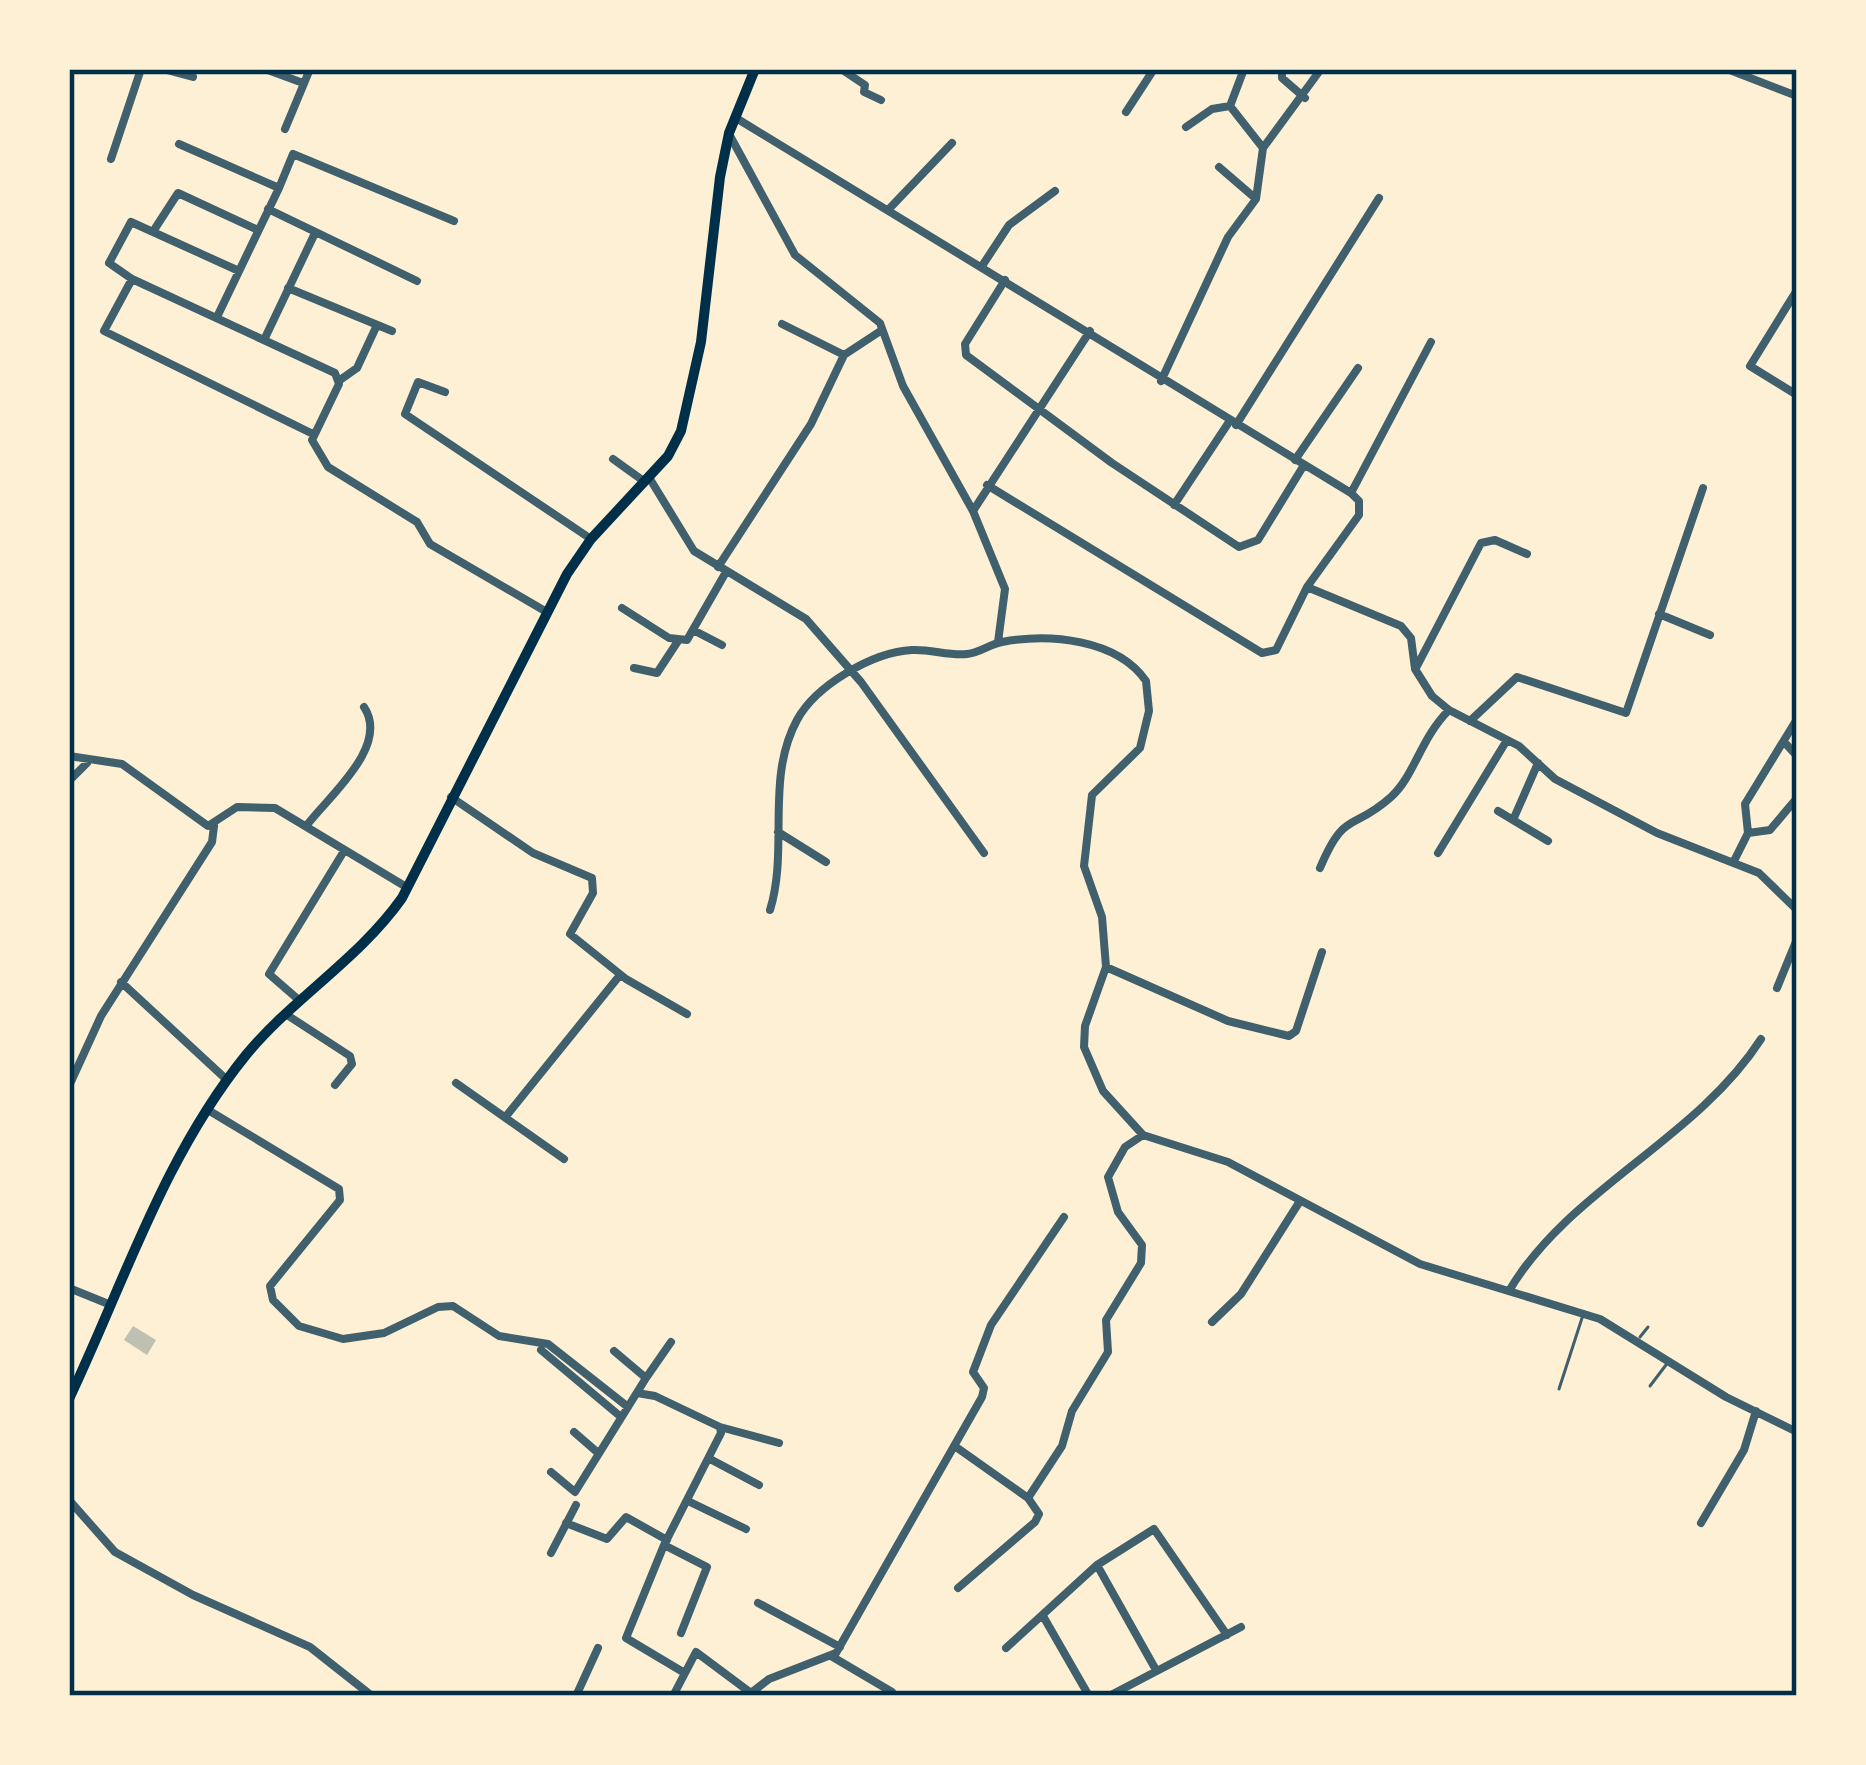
<svg xmlns="http://www.w3.org/2000/svg" width="1866" height="1765" font-family="Literata,serif">
  <style>
    .building { fill: #bec0b2 }
    .lines { fill: none; stroke-linecap: round; stroke-linejoin: round }
    .service { stroke: #3f606c; stroke-width: 3 }
    .minor { stroke: #3f606c; stroke-width: 8 }
    .secondary { stroke: #003049; stroke-width: 10 }
    .neatline { fill: none; stroke: #003049; stroke-width: 4.5 }
  </style>
  <rect width="100%" height="100%" fill="#fdf0d5"/>
  <!-- building -->
  <path class="building" d="M 133,1326 L 156,1340 L 147,1355 L 124,1340 Z"/>
  <g class="lines">
    <!-- service -->
    <path class="service" d="M 1640,1337 L 1648,1327
      M 1650,1386 L 1669,1361
      M 1559,1389 L 1583,1315"/>
    <!-- minor -->
    <path class="minor" d="M 163,69 L 193,77
      M 265,69 L 303,83
      M 841,69 L 865,85 L 864,92 L 881,100
      M 1282,69 L 1282,78 L 1305,98
      M 1727,69 L 1797,96
      M 1126,112 L 1154,69
      M 736,118 L 1351,493 L 1359,501 L 1359,515 L 1307,587 L 1401,626 L 1411,638 L 1415,669 L 1432,696 L 1449,710 L 1519,746 L 1555,779 L 1657,833 L 1759,873 L 1797,910
      M 1186,127 L 1212,109 L 1230,106
      M 285,129 L 310,69
      M 729,134 L 795,255 L 880,323 L 903,386 L 973,511 L 1005,589 L 998,642
      M 179,144 L 279,188 L 217,317
      M 1263,148 L 1321,69
      M 111,159 L 141,69
      M 1219,167 L 1255,198
      M 279,188 L 293,154 L 454,221
      M 268,209 L 417,281
      M 888,210 L 952,143
      M 154,230 L 178,193 L 258,230
      M 982,266 L 1009,225 L 1055,191
      M 239,271 L 131,222 L 109,263 L 132,279 L 335,373 L 339,384 L 312,440 L 328,467 L 417,522 L 430,544 L 545,611
      M 132,279 L 104,331 L 313,434
      M 1005,280 L 965,344 L 966,355 L 1112,463 L 1239,547 L 1258,540 L 1304,465
      M 288,288 L 392,331
      M 1797,290 L 1750,366 L 1797,395
      M 782,324 L 844,355
      M 264,340 L 315,233
      M 340,380 L 357,368 L 377,325
      M 1161,381 L 1228,237 L 1256,199 L 1263,148 L 1230,106 L 1244,69
      M 445,392 L 418,382 L 405,414 L 591,539
      M 1236,425 L 1379,198
      M 613,459 L 645,482
      M 1295,460 L 1358,368
      M 650,479 L 694,551 L 806,619 L 861,682 L 984,853
      M 987,485 L 1262,653 L 1276,650 L 1307,587
      M 1351,493 L 1431,342
      M 1174,505 L 1229,422
      M 973,511 L 1090,331
      M 718,567 L 811,424 L 844,355 L 882,330
      M 622,608 L 669,638 L 687,640 L 726,572
      M 1659,614 L 1710,635
      M 695,631 L 722,645
      M 634,668 L 657,673 L 678,641
      M 1416,668 L 1481,543 L 1495,540 L 1527,554
      M 1470,721 L 1517,677 L 1626,713 L 1703,488
      M 1786,744 L 1797,756
      M 69,756 L 122,764 L 208,826 L 237,807 L 275,808 L 408,888
      M 69,781 L 87,763
      M 451,797 L 533,853 L 592,878 L 593,893 L 570,934 L 626,979 L 687,1014
      M 1498,811 L 1513,820 L 1538,763
      M 1513,820 L 1548,841
      M 307,825 C 329,796 390,746 364,707
      M 778,832 L 826,862
      M 1748,833 L 1770,830 L 1797,798
      M 1438,853 L 1507,740
      M 1734,861 L 1748,833 L 1745,804 L 1797,719
      M 1320,868 C 1345,809 1352,832 1391,797 C 1415,775 1420,739 1449,710
      M 770,910 C 789,849 765,779 797,720 C 816,685 873,652 912,650 C 931,649 949,656 967,654 C 980,653 990,644 1002,642 C 1049,633 1117,639 1146,681 L 1149,711 L 1140,748 L 1092,795 L 1084,866 L 1102,917 L 1106,967 L 1085,1026 L 1084,1047 L 1103,1091 L 1143,1135 L 1228,1162 L 1420,1264 L 1600,1319 L 1726,1397 L 1797,1432
      M 1106,967 L 1228,1021 L 1289,1036 L 1296,1031 L 1322,952
      M 121,982 L 227,1080
      M 1777,988 L 1797,939
      M 300,1001 L 269,974 L 344,851
      M 287,1015 L 350,1056 L 352,1064 L 335,1085
      M 456,1083 L 564,1159
      M 69,1086 L 101,1016 L 212,842 L 214,826
      M 208,1110 L 339,1189 L 340,1200 L 270,1286 L 273,1300 L 299,1326 L 343,1339 L 384,1333 L 438,1307 L 453,1306 L 499,1336 L 548,1344 L 628,1407
      M 507,1115 L 620,975
      M 69,1288 L 111,1305
      M 1509,1291 C 1568,1190 1696,1140 1761,1039
      M 1212,1322 L 1241,1294 L 1300,1201
      M 541,1350 L 621,1417
      M 646,1378 L 671,1342
      M 637,1393 L 655,1396 L 720,1427 L 721,1433 L 664,1545 L 626,1638 L 683,1672
      M 720,1427 L 779,1443
      M 574,1432 L 597,1452
      M 956,1447 L 1028,1498 L 1062,1446 L 1072,1411 L 1108,1352 L 1106,1320 L 1141,1263 L 1142,1245 L 1118,1212 L 1108,1177 L 1125,1147 L 1143,1135
      M 710,1459 L 759,1485
      M 551,1472 L 575,1492 L 646,1378 L 614,1351
      M 69,1500 L 115,1552 L 193,1595 L 310,1647 L 372,1696
      M 690,1502 L 746,1529
      M 566,1523 L 607,1539 L 626,1517 L 667,1540
      M 1701,1523 L 1744,1450 L 1756,1411
      M 664,1545 L 707,1567 L 681,1633
      M 551,1553 L 576,1505
      M 1097,1565 L 1156,1670
      M 958,1588 L 1035,1522 L 1039,1514 L 1028,1498
      M 758,1603 L 840,1647
      M 1043,1616 L 1089,1696
      M 1006,1648 L 1097,1565 L 1154,1529 L 1227,1635
      M 831,1656 L 892,1692
      M 576,1696 L 598,1648
      M 673,1696 L 696,1652 L 751,1693 L 769,1679 L 836,1653 L 982,1397 L 984,1388 L 973,1372 L 991,1325 L 1064,1217
      M 1109,1696 L 1241,1627"/>
    <!-- secondary -->
    <path class="secondary" d="M 69,1399 C 124,1283 164,1156 246,1055 C 293,998 359,959 402,898 L 567,574 L 591,539 L 668,456 L 681,431 L 701,342 L 720,177 L 729,133 L 755,69"/>
  </g>
  <!-- border -->
  <rect width="1866" height="1765" fill="none" stroke="#fdf0d5" stroke-width="144"/>
  <rect x="72" y="72" width="1722" height="1621" class="neatline"/>
</svg>
